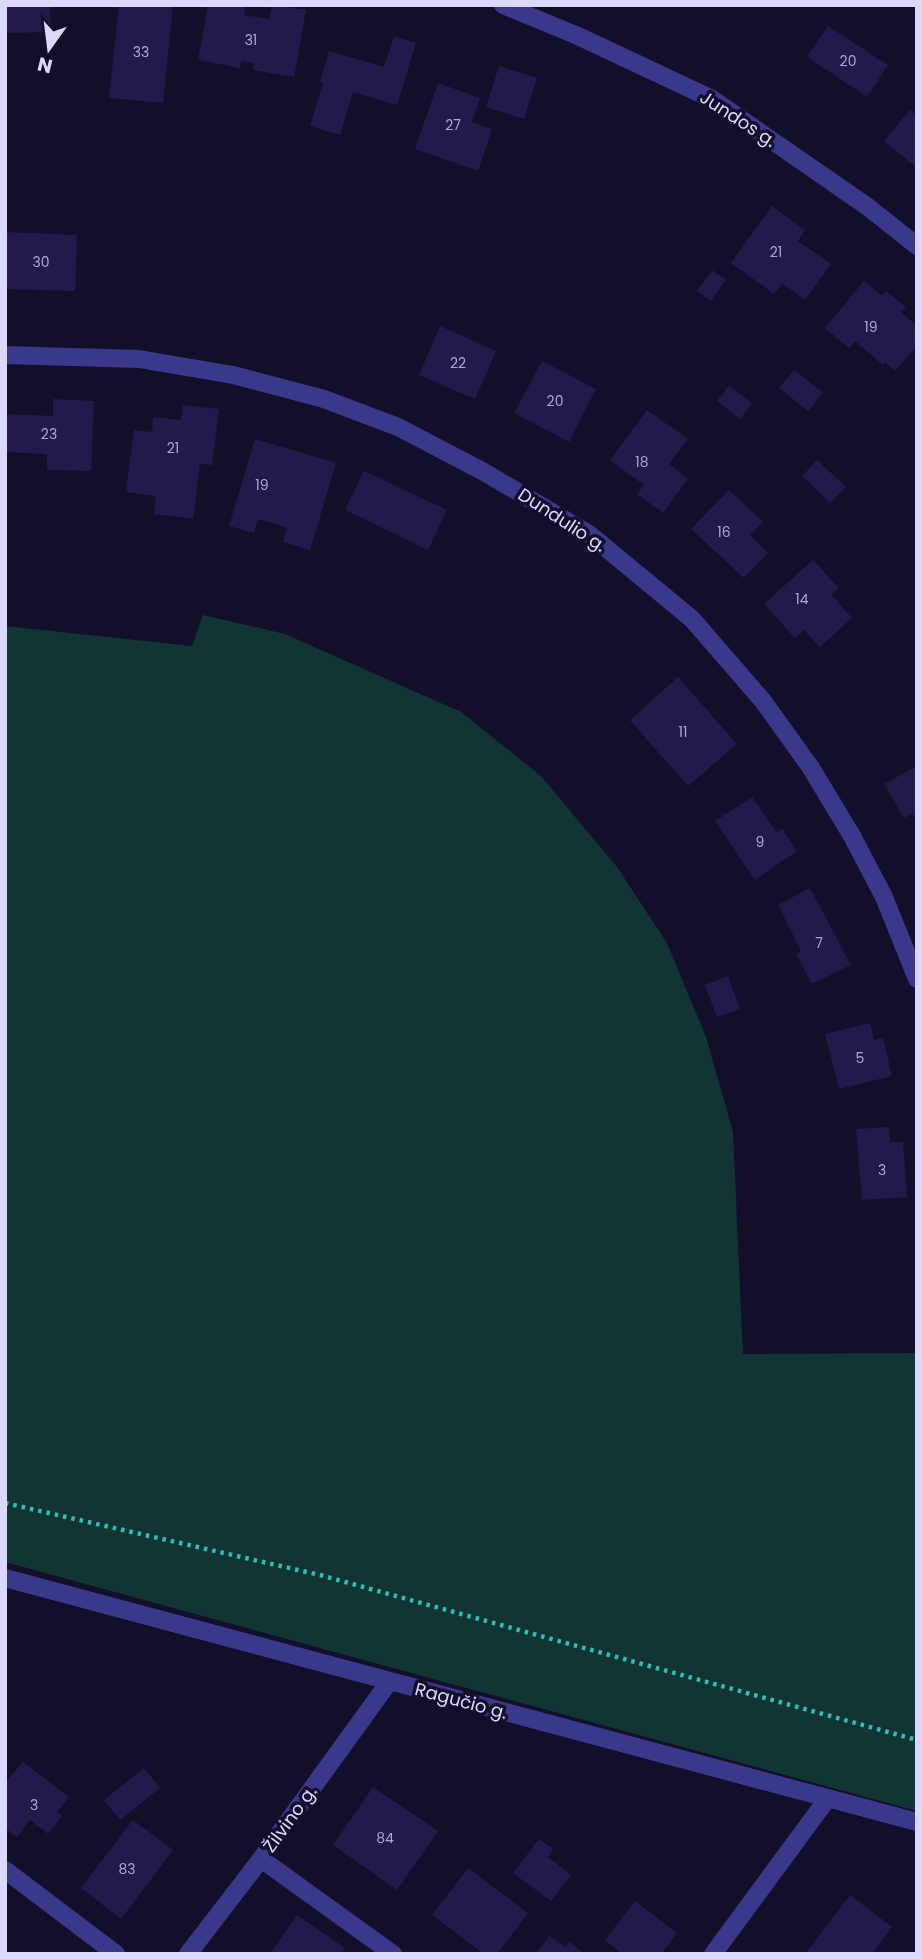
<svg xmlns="http://www.w3.org/2000/svg" width="922" height="1959" font-family="Poppins,sans-serif">
  <style>
    .green { fill: #123432 }
    .building { fill: #231a4b }
    .lines { fill: none; stroke-linecap: round; stroke-linejoin: round }
    .path { stroke: #2bc0b4; stroke-width: 4.5; stroke-dasharray: 3.5 5; stroke-linecap: butt }
    .minor { stroke: #3a388a; stroke-width: 18 }
    .labels { text-anchor: middle; stroke-width: 7; stroke-linejoin: round; paint-order: stroke }
    .number-label { font-size: 14px; fill: #ada8d2 }
    .street-label { font-size: 18px; fill: #dbd8ff; stroke: #130f2a }
  </style>
  <rect width="100%" height="100%" fill="#130f2a"/>
  <!-- green -->
  <path class="green" d="M 203,615 L 285,634 L 461,712 L 541,776 L 617,867 L 667,943 L 706,1037 L 733,1132 L 743,1354 L 917,1353 L 917,1811 L 5,1562 L 5,626 L 192,646 Z"/>
  <!-- building -->
  <path class="building" d="M 5,5 L 50,5 L 51,32 L 5,33 Z
    M 119,5 L 173,5 L 163,103 L 109,98 Z
    M 208,5 L 245,5 L 244,15 L 269,19 L 272,5 L 306,10 L 294,77 L 253,70 L 254,63 L 247,62 L 241,61 L 240,68 L 198,60 Z
    M 828,26 L 888,65 L 867,97 L 807,57 Z
    M 394,36 L 416,43 L 397,105 L 353,92 L 340,135 L 310,126 L 323,83 L 320,82 L 329,51 L 384,67 Z
    M 499,66 L 537,78 L 524,119 L 486,107 Z
    M 438,83 L 480,98 L 472,122 L 492,129 L 478,171 L 415,149 Z
    M 910,110 L 917,116 L 917,168 L 884,141 Z
    M 772,206 L 805,230 L 798,241 L 831,264 L 805,300 L 782,283 L 774,294 L 731,263 Z
    M 5,232 L 77,235 L 75,291 L 5,289 Z
    M 712,270 L 726,280 L 711,301 L 697,291 Z
    M 864,281 L 882,296 L 886,291 L 906,307 L 901,312 L 917,326 L 917,346 L 895,371 L 886,362 L 883,365 L 855,341 L 849,348 L 825,328 Z
    M 440,326 L 496,351 L 475,399 L 419,375 Z
    M 542,361 L 596,389 L 569,442 L 514,413 Z
    M 794,370 L 823,393 L 808,411 L 779,388 Z
    M 729,386 L 752,403 L 740,419 L 717,401 Z
    M 53,399 L 94,401 L 91,471 L 47,470 L 47,454 L 5,452 L 5,414 L 53,416 Z
    M 183,405 L 219,409 L 212,465 L 200,464 L 193,519 L 154,514 L 156,496 L 126,492 L 134,430 L 152,432 L 153,417 L 181,420 Z
    M 647,410 L 688,439 L 669,464 L 688,479 L 663,513 L 637,494 L 644,485 L 610,460 Z
    M 255,439 L 336,463 L 310,550 L 283,542 L 287,528 L 272,523 L 258,519 L 254,533 L 229,526 Z
    M 817,460 L 846,487 L 830,503 L 802,476 Z
    M 364,471 L 447,510 L 428,550 L 345,510 Z
    M 729,490 L 763,522 L 750,535 L 768,553 L 744,578 L 691,529 Z
    M 813,560 L 839,588 L 831,594 L 852,618 L 820,647 L 804,630 L 795,638 L 764,604 Z
    M 678,677 L 737,744 L 688,786 L 630,720 Z
    M 917,766 L 917,822 L 912,813 L 904,818 L 884,784 Z
    M 752,797 L 777,833 L 782,829 L 797,851 L 755,880 L 715,821 Z
    M 810,888 L 851,965 L 812,984 L 796,954 L 801,951 L 778,905 Z
    M 728,976 L 740,1009 L 717,1017 L 705,985 Z
    M 870,1023 L 874,1040 L 883,1038 L 892,1076 L 839,1089 L 825,1034 Z
    M 889,1127 L 890,1142 L 903,1142 L 907,1197 L 862,1200 L 856,1129 Z
    M 23,1762 L 69,1797 L 57,1812 L 62,1816 L 48,1834 L 30,1820 L 17,1837 L 5,1828 L 5,1783 Z
    M 144,1768 L 160,1788 L 120,1820 L 104,1800 Z
    M 373,1787 L 438,1831 L 397,1890 L 333,1845 Z
    M 133,1820 L 173,1850 L 121,1919 L 81,1888 Z
    M 539,1839 L 553,1849 L 548,1857 L 571,1875 L 551,1901 L 513,1873 Z
    M 468,1868 L 528,1913 L 497,1954 L 484,1954 L 432,1915 Z
    M 850,1895 L 892,1927 L 872,1954 L 805,1954 Z
    M 635,1901 L 677,1933 L 661,1954 L 622,1954 L 605,1940 Z
    M 297,1915 L 345,1948 L 340,1954 L 270,1954 Z
    M 549,1936 L 566,1947 L 569,1942 L 585,1954 L 536,1954 Z"/>
  <g class="lines">
    <!-- path -->
    <path class="path" d="M 5,1503 L 320,1575 L 917,1740"/>
    <!-- minor -->
    <path class="minor" d="M 503,5 L 578,36 L 712,99 L 868,207 L 917,246
      M 5,355 L 139,359 L 233,375 L 324,399 L 398,427 L 484,472 L 589,534 L 692,619 L 763,701 L 811,768 L 852,836 L 884,897 L 917,979
      M 5,1578 L 917,1822
      M 261,1859 L 393,1954
      M 5,1870 L 116,1954
      M 188,1954 L 261,1859 L 389,1682
      M 713,1954 L 828,1798"/>
  </g>
  <g class="labels">
    <!-- number labels -->
    <g class="number-label">
      <text x="251" y="45">31</text>
      <text x="141" y="57">33</text>
      <text x="848" y="66">20</text>
      <text x="453" y="130">27</text>
      <text x="776" y="257">21</text>
      <text x="41" y="267">30</text>
      <text x="871" y="332">19</text>
      <text x="458" y="368">22</text>
      <text x="555" y="406">20</text>
      <text x="49" y="439">23</text>
      <text x="173" y="453">21</text>
      <text x="642" y="467">18</text>
      <text x="262" y="490">19</text>
      <text x="724" y="537">16</text>
      <text x="802" y="604">14</text>
      <text x="683" y="737">11</text>
      <text x="760" y="847">9</text>
      <text x="819" y="948">7</text>
      <text x="860" y="1063">5</text>
      <text x="882" y="1175">3</text>
      <text x="34" y="1810">3</text>
      <text x="385" y="1843">84</text>
      <text x="127" y="1874">83</text>
    </g>
    <!-- street labels -->
    <g class="street-label">
      <text transform="translate(738 119) rotate(33)" y="6">Jundos g.</text>
      <text transform="translate(562 520) rotate(33)" y="6">Dundulio g.</text>
      <text transform="translate(461 1701) rotate(15)" y="6">Ragučio g.</text>
      <text transform="translate(290 1819) rotate(-54)" y="6">Žilvino g.</text>
    </g>
  </g>
  <!-- border -->
  <rect width="922" height="1959" fill="none" stroke="#dbd8ff" stroke-width="14"/>
  <!-- north arrow -->
  <g transform="translate(49 49) rotate(194)" stroke="#130f2a" stroke-width="5" paint-order="stroke">
  <path d="M0-5L12 26L0 18L-12 26Z" fill="#dbd8ff"/>
  <text y="-10" font-size="19" font-weight="bold" text-anchor="middle" fill="#dbd8ff">N</text>
  </g>
</svg>
